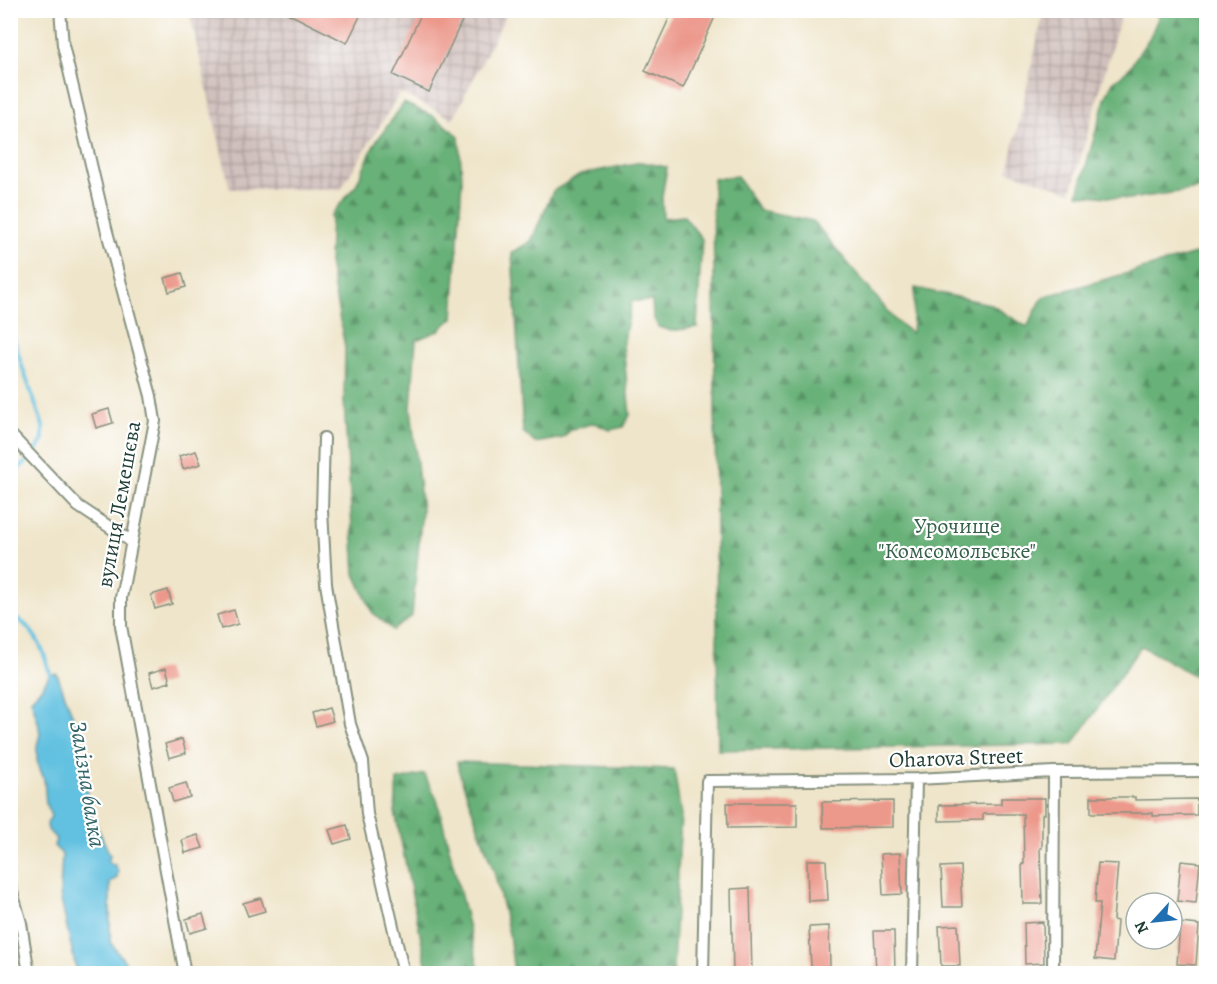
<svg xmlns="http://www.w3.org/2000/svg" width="1217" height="984" font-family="Alegreya,serif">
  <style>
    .industrial { fill: url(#industrial-grid) }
    .forest { fill: url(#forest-firs); stroke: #437756; stroke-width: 1.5 }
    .water { fill: #62c1e0; stroke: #407f8a; stroke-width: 1.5 }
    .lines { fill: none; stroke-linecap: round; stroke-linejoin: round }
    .stream { stroke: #62c1e0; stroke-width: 4 }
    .building { fill: #ec988b }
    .minor-casing { stroke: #87917f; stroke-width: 14 }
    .minor { stroke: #fff; stroke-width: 10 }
    .labels { text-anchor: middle; stroke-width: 4.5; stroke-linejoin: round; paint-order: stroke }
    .street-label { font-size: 22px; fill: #1f3d34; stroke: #fff }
    .park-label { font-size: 22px; fill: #37614a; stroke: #fff }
    .water-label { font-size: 24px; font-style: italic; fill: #336568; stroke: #fff }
  </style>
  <defs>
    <pattern id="industrial-grid" width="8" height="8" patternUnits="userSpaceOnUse" patternTransform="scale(1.5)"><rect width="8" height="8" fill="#d0c0bc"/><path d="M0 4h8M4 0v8" fill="none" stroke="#a89d9a"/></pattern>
    <pattern id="forest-firs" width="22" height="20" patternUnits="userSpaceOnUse" patternTransform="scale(1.5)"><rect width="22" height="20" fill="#67b178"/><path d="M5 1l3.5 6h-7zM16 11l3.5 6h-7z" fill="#549163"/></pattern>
  </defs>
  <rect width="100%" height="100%" fill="#fff"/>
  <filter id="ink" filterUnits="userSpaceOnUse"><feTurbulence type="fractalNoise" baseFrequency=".0167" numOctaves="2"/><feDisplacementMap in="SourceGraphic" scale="12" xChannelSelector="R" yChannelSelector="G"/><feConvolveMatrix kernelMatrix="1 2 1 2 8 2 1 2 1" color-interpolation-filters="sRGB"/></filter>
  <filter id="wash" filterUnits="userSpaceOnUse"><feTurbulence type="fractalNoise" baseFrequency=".008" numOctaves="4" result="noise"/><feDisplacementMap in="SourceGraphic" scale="24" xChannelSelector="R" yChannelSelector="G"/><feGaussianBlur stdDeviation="1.35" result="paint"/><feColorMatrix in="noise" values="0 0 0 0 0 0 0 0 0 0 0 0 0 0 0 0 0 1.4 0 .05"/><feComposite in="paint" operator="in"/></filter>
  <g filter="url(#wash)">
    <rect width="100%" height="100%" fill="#efe5ca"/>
    <!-- industrial -->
    <path class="industrial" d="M 1044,10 L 1122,11 L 1071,192 L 1008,171 Z
      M 189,11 L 508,11 L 453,119 L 400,93 L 341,189 L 230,189 Z"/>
    <!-- forest -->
    <path class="forest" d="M 1158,11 L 1206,11 L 1206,188 L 1129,199 L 1078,194 L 1105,99 L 1113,82 L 1127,71 L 1150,37 L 1158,18 Z
      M 404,103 L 433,116 L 459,136 L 462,180 L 453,318 L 438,331 L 416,340 L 411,408 L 422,510 L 412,616 L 393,630 L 372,612 L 355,574 L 344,402 L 345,347 L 329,263 L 331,215 L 356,185 L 375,143 Z
      M 641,162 L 667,167 L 662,197 L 663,218 L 684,216 L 702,239 L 697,327 L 671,331 L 658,327 L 653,316 L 652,301 L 632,301 L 623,345 L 630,415 L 623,427 L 610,430 L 594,423 L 570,430 L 563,438 L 535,443 L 523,432 L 512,253 L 531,241 L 553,191 L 582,174 Z
      M 737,176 L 759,210 L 813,221 L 896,321 L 912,333 L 915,288 L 990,304 L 1027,327 L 1043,297 L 1206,251 L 1206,682 L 1141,646 L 1073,744 L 718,750 L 713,179 Z
      M 457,762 L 674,769 L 681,815 L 673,967 L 674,973 L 514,973 L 509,934 L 495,875 L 459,772 Z
      M 424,774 L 437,799 L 480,973 L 428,973 L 395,812 L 397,780 Z"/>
    <!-- water -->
    <path class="water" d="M 50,674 L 57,674 L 76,725 L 78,756 L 88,769 L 87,795 L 90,811 L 110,855 L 108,863 L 115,865 L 118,871 L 117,878 L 110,882 L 110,942 L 126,963 L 131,973 L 77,973 L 60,895 L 62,854 L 54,846 L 56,839 L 48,830 L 47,824 L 51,816 L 46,804 L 44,779 L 37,761 L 37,746 L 40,734 L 38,722 L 31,699 L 43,686 Z"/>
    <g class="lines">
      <!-- stream -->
      <path class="stream" d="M 10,326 L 22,366 L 43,426 L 43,440 L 32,456 L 10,477
        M 10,543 L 15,560 L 10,565
        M 10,621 L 18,619 C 38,633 45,654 51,678"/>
    </g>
    <g id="blocks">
      <!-- building -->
      <path class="building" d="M 281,10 L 363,10 L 347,43 Z
        M 423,10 L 467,10 L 429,92 L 393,75 Z
        M 673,10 L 718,10 L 683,88 L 645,71 Z
        M 182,273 L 186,287 L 169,292 L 165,278 Z
        M 109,409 L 113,423 L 96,428 L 92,414 Z
        M 196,451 L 201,464 L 183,469 L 179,456 Z
        M 168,590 L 172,604 L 155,609 L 151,595 Z
        M 234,610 L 238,624 L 221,629 L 217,615 Z
        M 166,668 L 170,682 L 153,687 L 149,673 Z
        M 329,708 L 333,721 L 316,726 L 312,713 Z
        M 182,739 L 186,753 L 169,758 L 165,744 Z
        M 186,783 L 190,797 L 173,802 L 169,788 Z
        M 1091,797 L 1135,797 L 1135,800 L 1197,799 L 1197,815 L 1153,816 L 1153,813 L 1091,813 Z
        M 1001,798 L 1045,798 L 1045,814 L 1042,814 L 1042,848 L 1040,848 L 1042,904 L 1023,904 L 1022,864 L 1024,864 L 1023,814 L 983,814 L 983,820 L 939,821 L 939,805 L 1001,804 Z
        M 893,801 L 893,827 L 823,828 L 822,802 Z
        M 727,803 L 797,803 L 797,827 L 728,828 Z
        M 347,825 L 351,839 L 334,844 L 329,830 Z
        M 198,835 L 203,848 L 185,853 L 182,840 Z
        M 900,853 L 902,894 L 883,895 L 881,854 Z
        M 807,860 L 826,860 L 828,900 L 808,901 Z
        M 1181,861 L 1200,863 L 1196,903 L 1177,901 Z
        M 1098,863 L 1118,864 L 1113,920 L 1117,921 L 1114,961 L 1095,959 L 1100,903 L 1095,903 Z
        M 960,866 L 962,907 L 943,907 L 941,867 Z
        M 750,888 L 752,974 L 733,974 L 731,889 Z
        M 261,898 L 265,911 L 248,916 L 243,903 Z
        M 203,914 L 207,928 L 190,933 L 186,919 Z
        M 1043,922 L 1044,963 L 1025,964 L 1024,923 Z
        M 1180,923 L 1199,925 L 1196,965 L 1177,964 Z
        M 958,925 L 960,966 L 941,966 L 939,926 Z
        M 829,926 L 830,966 L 811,967 L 809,927 Z
        M 874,931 L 894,931 L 895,971 L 876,972 Z"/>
    </g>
  </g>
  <g filter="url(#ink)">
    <use href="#blocks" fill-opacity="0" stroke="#87917f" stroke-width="1.5"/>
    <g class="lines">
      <!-- minor casing -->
      <g class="minor-casing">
        <path id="minor" d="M 60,10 L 63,45 L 106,228 L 151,396 L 155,421 L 121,598 L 121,626 L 185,974
          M 10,434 L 78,506 L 132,542
          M 324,438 L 322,510 L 326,584 L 350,724 L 363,762 L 367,814 L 404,974
          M 10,885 L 21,923 L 29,974
          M 703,974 L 707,781 L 916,779 L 1054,772 L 1206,771
          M 912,974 L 916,779
          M 1053,974 L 1054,772"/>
      </g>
      <!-- minor -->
      <use href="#minor" class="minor"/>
    </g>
  </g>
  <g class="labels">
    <!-- street labels -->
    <g class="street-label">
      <text transform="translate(118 504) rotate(-80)" y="8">вулиця Лемешєва</text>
      <text transform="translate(956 757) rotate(-2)" y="8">Oharova Street</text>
    </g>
    <!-- park labels -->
    <g class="park-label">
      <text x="957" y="533">Урочище<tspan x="957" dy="25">"Комсомольське"</tspan></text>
    </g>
    <!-- water labels -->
    <g class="water-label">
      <text transform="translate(88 784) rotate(81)" y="8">Залізна балка</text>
    </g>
  </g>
  <!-- margin -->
  <rect width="1217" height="984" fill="none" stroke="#fff" stroke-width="36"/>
  <!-- north arrow -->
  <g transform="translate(1154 921) rotate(243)"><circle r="28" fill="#ffffff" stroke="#a5b1ae" stroke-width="1.5"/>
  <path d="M0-4.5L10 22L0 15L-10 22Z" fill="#1f6fb2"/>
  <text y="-9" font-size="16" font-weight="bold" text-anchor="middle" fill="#1f3d34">N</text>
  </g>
</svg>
